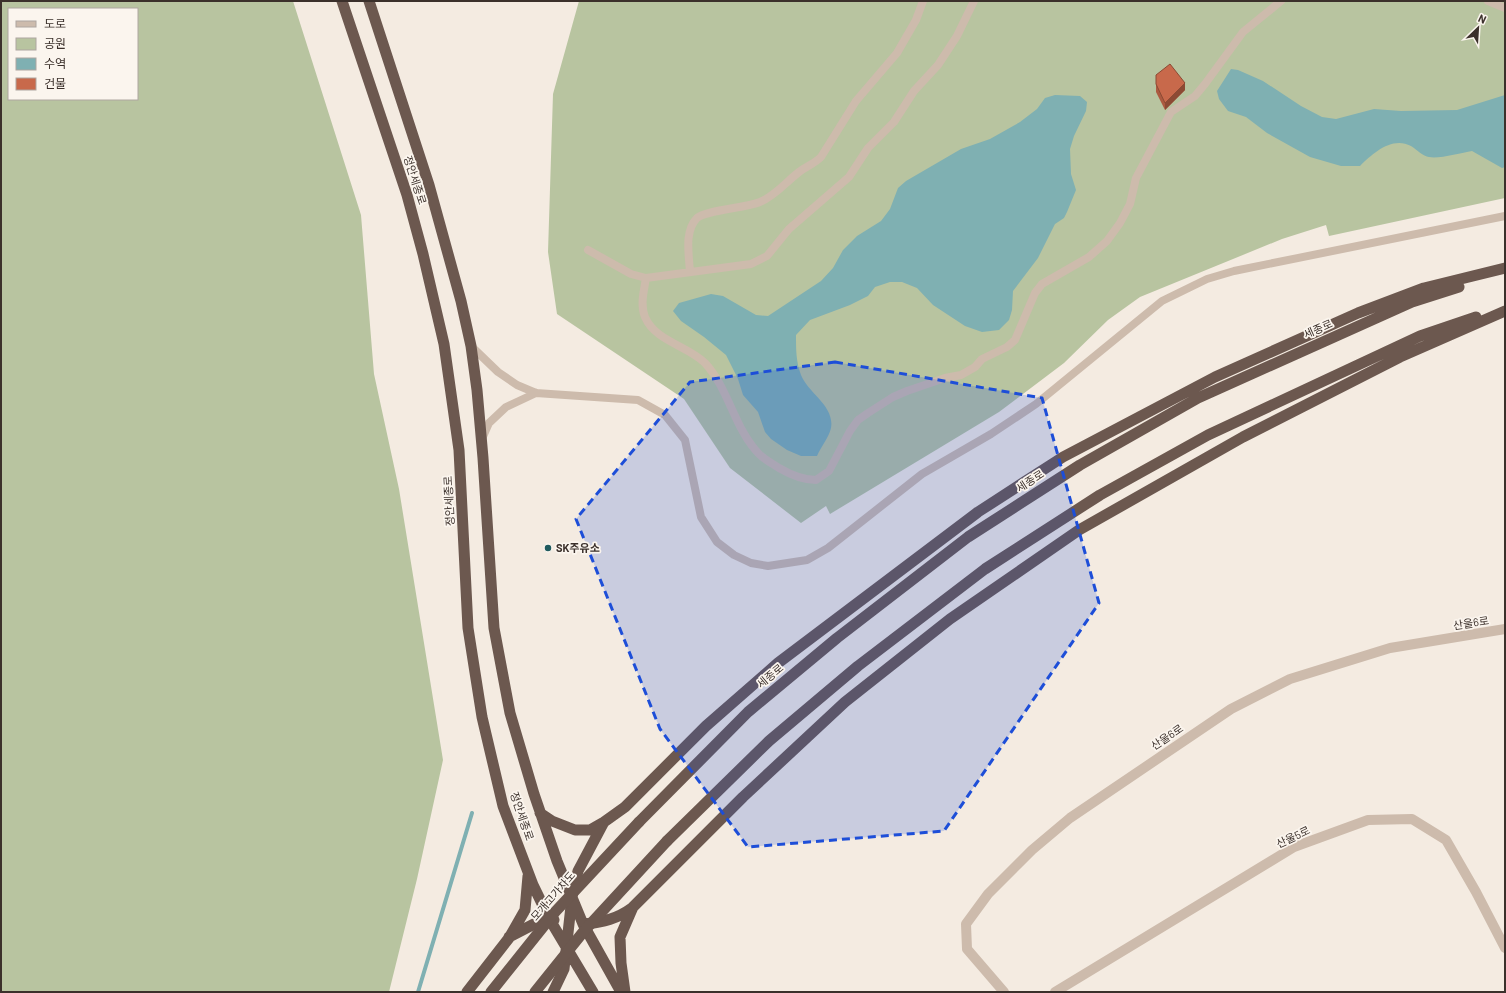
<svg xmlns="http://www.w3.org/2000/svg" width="1506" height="993" font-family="Barlow,'Noto Sans KR',sans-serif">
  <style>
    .green { fill: #b8c4a0; fill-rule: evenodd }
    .water { fill: #7fb0b2 }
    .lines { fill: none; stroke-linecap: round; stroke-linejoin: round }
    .stream { stroke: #7fb0b2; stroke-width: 4 }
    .service { stroke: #cdbbac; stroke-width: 8 }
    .minor { stroke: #cdbbac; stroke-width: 10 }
    .trunk { stroke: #6c584f; stroke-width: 11 }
    .trunk-bridge { stroke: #6c584f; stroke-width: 11 }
    .wall { fill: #ac5a40 }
    .shaded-wall { fill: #8c4a34 }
    .building { fill: #c8694b; stroke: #8c4a34 }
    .marked { fill: #1d4ed8; fill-opacity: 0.2; stroke: #1d4ed8; stroke-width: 3; stroke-dasharray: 8 5; stroke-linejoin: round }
    .poi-dot { fill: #1f5a5e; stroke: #fbf5ee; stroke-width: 1.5 }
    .labels { text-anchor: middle; stroke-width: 3.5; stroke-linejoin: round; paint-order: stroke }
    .street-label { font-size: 11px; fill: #3b302b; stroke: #fbf5ee }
    .poi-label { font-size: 11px; font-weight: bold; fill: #3b302b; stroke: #fbf5ee; text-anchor: start }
  </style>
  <rect width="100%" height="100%" fill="#f4ebe1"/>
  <!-- green -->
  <path class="green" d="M 1,1 L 293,1 L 361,215 L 374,374 L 399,489 L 443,760 L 417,879 L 389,992 L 1,992 ZM 9,9 L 137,9 L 137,99 L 9,99 Z
    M 579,1 L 1505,1 L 1505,198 L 1329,236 L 1326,225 L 1282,239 L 1140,297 L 1108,320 L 1064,363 L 999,412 L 830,514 L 826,506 L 801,523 L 730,468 L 684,399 L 557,314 L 548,252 L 553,94 Z"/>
  <!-- water -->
  <path class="water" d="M 1231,69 L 1238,70 L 1263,81 L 1301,106 L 1322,117 L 1336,119 L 1374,109 L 1401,111 L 1457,110 L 1505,95 L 1505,167 L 1502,168 L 1472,151 C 1461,153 1439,159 1429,157 C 1423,156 1417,150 1411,146 C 1392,136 1373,153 1360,166 L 1341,166 L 1310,157 L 1267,133 L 1246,117 L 1228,111 L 1219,99 L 1217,91 Z
    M 1055,95 L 1080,96 L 1087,102 L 1086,111 L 1074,136 L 1070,149 L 1071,174 L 1076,190 L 1067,212 L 1064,218 L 1055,224 L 1038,258 L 1013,291 L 1012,310 L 1009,320 L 999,330 L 982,332 L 965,326 L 933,305 L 917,288 L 902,282 L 890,282 L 875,287 L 868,296 L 850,305 L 810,320 L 796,335 C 796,349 796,362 801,375 C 808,393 835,406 831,428 C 829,437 821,447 817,456 L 801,456 L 787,450 L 771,439 L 765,432 L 758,412 L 743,395 L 738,379 L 726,355 L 704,337 L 681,321 L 673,311 L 679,303 L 711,294 L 723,296 L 756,315 L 768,316 L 821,281 L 833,268 L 843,250 L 857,236 L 881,221 L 890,209 L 898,188 L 906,181 L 961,149 L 990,139 L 1020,122 L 1037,109 L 1045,98 Z"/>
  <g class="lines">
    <!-- stream -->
    <path class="stream" d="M 418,992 L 472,813"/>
    <!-- service -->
    <path class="service" d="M 1488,1 L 1505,8
      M 588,250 L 631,274 L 646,278 L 751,264 L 767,256 L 789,229 L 849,177 L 868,148 L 894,122 L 914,91 L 938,65 L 957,36 L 974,1
      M 690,272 C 689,255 684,231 697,218 C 706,210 745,208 760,202 C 775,196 786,182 799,172 C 807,166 814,164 821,157 L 856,101 L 897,53 L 916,20 L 923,1
      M 646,278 C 644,290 640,305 645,317 C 655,341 688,346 705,363 C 729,389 734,428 759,454 C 765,460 773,464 779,468 C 791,475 802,480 816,480 L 829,471 L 850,431 L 858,420 L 868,413 L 893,397 L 907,391 L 945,378 L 961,375 L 975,367 L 982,359 L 1007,347 L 1015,340 L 1035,293 L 1042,284 L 1089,257 L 1107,241 L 1120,223 L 1130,204 L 1136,178 L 1171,112 L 1195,96 L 1205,84 L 1243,32 L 1281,1
      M 471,346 L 498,372 L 517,385 L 536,393 L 638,400 L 665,415 L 685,440 L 701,517 L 717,542 L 734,555 L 751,563 L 768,566 L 807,560 L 828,548 L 922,474 L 991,434 L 1036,404 L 1162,301 L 1207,279 L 1234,271 L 1505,216
      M 482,439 L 489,423 L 506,407 L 536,393"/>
    <!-- minor -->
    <path class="minor" d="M 1004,992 L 967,949 L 966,924 L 988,894 L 1032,850 L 1070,818 L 1231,709 L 1290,679 L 1390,648 L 1505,629
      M 1055,992 L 1294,847 L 1368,820 L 1412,819 L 1446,840 L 1476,892 L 1505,948"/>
    <!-- trunk -->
    <path class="trunk" d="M 342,1 L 407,195 L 423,254 L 444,344 L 459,450 L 468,628 L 482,717 L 503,806 L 533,885 L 550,920 L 593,992
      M 369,1 L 429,185 L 461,301 L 471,346 L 477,390 L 483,458 L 494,628 L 510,713 L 534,794 L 557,861 L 583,924 L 621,992
      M 540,813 L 552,821 L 575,830 L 590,830 L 604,822 L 625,807 L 706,726 L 778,663 L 978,512 L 1063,457 L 1215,377 L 1358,313 L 1424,288 L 1505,268
      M 639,822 L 748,712 L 837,638 L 968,537 L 1080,465 L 1198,398 L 1412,302 L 1459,287
      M 667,841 L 769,741 L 858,666 L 985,569 L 1100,495 L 1208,435 L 1420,336 L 1476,317
      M 585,924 C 603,922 617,919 632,908
      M 509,937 L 536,923 L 554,920
      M 467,992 L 509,938 L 525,910 L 528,876
      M 553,992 L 564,969 L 572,897 L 578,871 L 604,822
      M 625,992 L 621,963 L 620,937 L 633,907 L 743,797 L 845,702 L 950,619 L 1079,530 L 1243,437 L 1400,357 L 1505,311"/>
    <!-- trunk-bridge -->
    <path class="trunk-bridge" d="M 491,992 L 555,912 L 639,822
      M 535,992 L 584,931 L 667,841"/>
  </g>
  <!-- wall -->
  <path class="wall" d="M 1156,84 L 1185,90 L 1165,110 L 1156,92 Z"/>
  <!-- shaded-wall -->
  <path class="shaded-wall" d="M 1185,83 L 1185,90 L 1165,110 L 1165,103 Z"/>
  <!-- building -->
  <path class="building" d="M 1170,64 L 1185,83 L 1165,103 L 1156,84 L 1156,75 Z"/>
  <!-- marked area -->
  <path class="marked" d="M 835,362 L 1042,398 L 1099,603 L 944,831 L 748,847 L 660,729 L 576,519 L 690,382 Z"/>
  <!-- markers -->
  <circle class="poi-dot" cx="548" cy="548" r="4"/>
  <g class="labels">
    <!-- street labels -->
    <g class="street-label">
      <text transform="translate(415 180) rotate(72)" y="4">정안세종로</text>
      <text transform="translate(1318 329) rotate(-24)" y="4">세종로</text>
      <text transform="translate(1030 481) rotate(-33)" y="4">세종로</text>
      <text transform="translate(449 501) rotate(-93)" y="4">정안세종로</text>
      <text transform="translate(1471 623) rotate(-9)" y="4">산울6로</text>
      <text transform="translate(770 676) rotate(-40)" y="4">세종로</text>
      <text transform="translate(1167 737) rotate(-34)" y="4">산울6로</text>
      <text transform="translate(522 816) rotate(71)" y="4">정안세종로</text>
      <text transform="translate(1293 837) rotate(-25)" y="4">산울5로</text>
      <text transform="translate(553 896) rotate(-49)" y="4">모개고가차도</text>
    </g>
    <!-- poi labels -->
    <g class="poi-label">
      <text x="556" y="552">SK주유소</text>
    </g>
  </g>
  <!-- border -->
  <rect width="1506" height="993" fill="none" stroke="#3b302b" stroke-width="4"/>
  <!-- legend -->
  <rect x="8" y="8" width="130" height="92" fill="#fbf5ee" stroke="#aea6a0"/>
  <rect x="16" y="21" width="20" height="6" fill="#cdbbac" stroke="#aea6a0"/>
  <text x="44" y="28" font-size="12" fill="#3b302b">도로</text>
  <rect x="16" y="38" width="20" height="12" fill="#b8c4a0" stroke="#aea6a0"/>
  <text x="44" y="48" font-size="12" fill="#3b302b">공원</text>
  <rect x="16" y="58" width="20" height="12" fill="#7fb0b2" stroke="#aea6a0"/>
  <text x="44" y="68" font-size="12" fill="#3b302b">수역</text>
  <rect x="16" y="78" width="20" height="12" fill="#c8694b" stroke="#aea6a0"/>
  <text x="44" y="88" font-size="12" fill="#3b302b">건물</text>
  <!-- north arrow -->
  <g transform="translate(1478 28) rotate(25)" stroke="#fbf5ee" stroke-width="3" paint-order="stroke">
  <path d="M0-3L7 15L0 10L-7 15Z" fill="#3b302b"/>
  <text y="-6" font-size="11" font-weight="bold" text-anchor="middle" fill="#3b302b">N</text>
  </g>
</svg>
